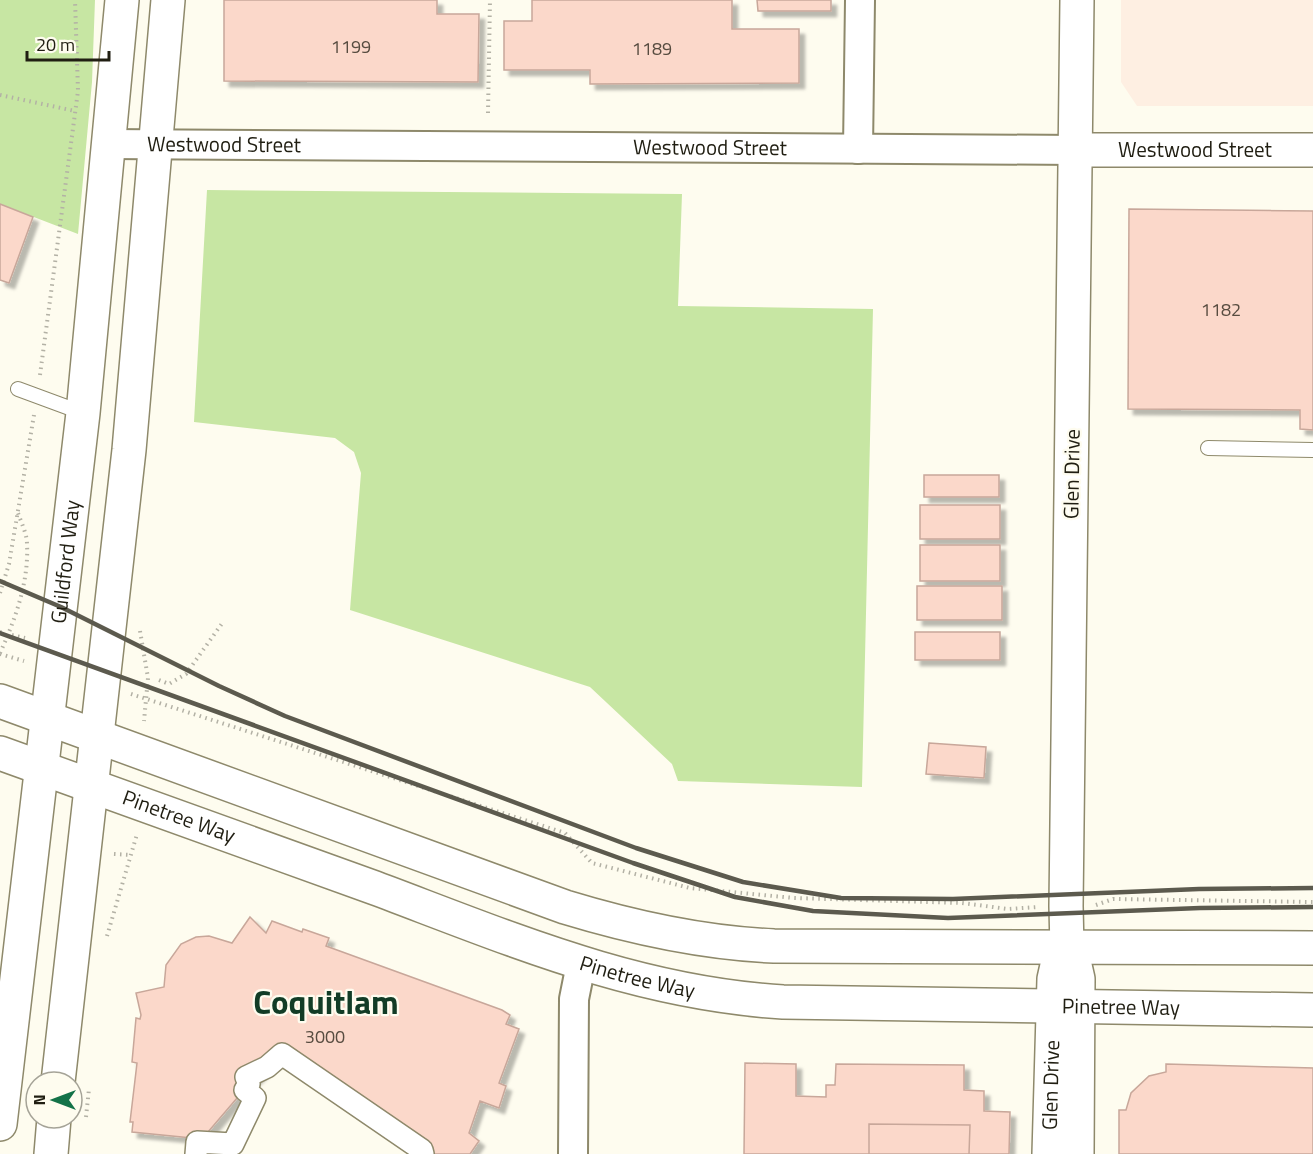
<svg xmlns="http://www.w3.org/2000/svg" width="1313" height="1154" font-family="'Titillium Web',sans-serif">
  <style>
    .education { fill: #feefe2 }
    .green { fill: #c7e6a3 }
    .building { fill: #fbd8ca; stroke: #c8a79a; stroke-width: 1.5; filter: url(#shadow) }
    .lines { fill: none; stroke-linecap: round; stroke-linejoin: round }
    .service-casing { stroke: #8e896b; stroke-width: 16 }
    .pedestrian-casing { stroke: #8e896b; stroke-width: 24 }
    .minor-casing { stroke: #8e896b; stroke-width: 32 }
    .tertiary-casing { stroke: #8e896b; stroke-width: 36 }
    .secondary-casing { stroke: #8e896b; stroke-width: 36 }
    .path { stroke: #b3b1a5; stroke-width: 4; stroke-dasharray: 1.5 4.5; stroke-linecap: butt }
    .service { stroke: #fff; stroke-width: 14 }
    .pedestrian { stroke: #fff; stroke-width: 21 }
    .minor { stroke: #fff; stroke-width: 28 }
    .tertiary { stroke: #fff; stroke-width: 33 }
    .secondary { stroke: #fff; stroke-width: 33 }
    .rail { stroke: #5c5a4e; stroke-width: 4.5 }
    .labels { text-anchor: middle; stroke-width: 4.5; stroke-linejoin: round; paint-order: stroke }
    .number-label { font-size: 18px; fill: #574c40 }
    .street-label { font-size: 21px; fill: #201e12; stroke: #fefcef }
    .town-label { font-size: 33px; font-weight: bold; fill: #123c26; stroke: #fefcef }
  </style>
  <defs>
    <filter id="shadow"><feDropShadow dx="5.5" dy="5.5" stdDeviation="1.5" flood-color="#0004"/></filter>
  </defs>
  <rect width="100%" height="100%" fill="#fefcef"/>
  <!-- education -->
  <path class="education" d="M 1121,0 L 1313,0 L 1313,106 L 1137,106 L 1121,82 Z"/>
  <!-- green -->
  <path class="green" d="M 0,0 L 95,0 L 92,82 L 78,234 L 0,204 Z
    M 207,190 L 682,194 L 678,306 L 873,309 L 862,787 L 678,781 L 672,764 L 590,687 L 350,610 L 361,473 L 354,452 L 335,438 L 194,422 Z"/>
  <!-- building -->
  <path class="building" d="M 224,0 L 437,0 L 437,14 L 479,14 L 478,82 L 224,81 Z
    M 532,0 L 732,0 L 732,29 L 799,29 L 799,83 L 590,84 L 590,70 L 504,70 L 504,21 L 532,21 Z
    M 757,0 L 831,0 L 831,11 L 758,11 Z
    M 0,204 L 33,217 L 9,283 L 0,280 Z
    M 1129,209 L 1313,211 L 1313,430 L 1300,429 L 1300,410 L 1128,409 Z
    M 924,475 L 999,475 L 999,497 L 924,497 Z
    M 920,505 L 1000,505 L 1000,539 L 920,539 Z
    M 920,545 L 1000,545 L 1000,581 L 920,581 Z
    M 917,586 L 1002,586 L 1002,620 L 917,620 Z
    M 915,632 L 1000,632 L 1000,660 L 915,660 Z
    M 929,743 L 986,747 L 984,778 L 926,774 Z
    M 250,917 L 266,933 L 272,921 L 302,932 L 303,929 L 329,938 L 326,946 L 502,1010 L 510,1015 L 506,1024 L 519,1029 L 499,1083 L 506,1086 L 499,1108 L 480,1101 L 469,1133 L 479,1141 L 470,1154 L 425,1154 L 282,1054 L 249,1084 L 202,1139 L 132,1132 L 133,1122 L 130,1122 L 137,1063 L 132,1062 L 136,1018 L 140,1019 L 141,1015 L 136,993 L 164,987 L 166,965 L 181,944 L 196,937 L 209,936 L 232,943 Z
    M 745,1063 L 796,1064 L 796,1096 L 826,1097 L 826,1085 L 835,1085 L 836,1064 L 964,1065 L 964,1090 L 984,1091 L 984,1111 L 1010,1112 L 1009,1154 L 744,1154 Z
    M 1166,1064 L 1313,1068 L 1313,1154 L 1119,1154 L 1119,1110 L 1126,1110 L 1131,1093 L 1149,1076 L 1166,1072 Z
    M 869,1124 L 970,1125 L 969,1154 L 869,1154 Z"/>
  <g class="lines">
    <!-- service casing -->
    <g class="service-casing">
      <path id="service" d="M 18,389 L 83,413
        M 1208,448 L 1313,450"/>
    </g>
    <!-- pedestrian casing -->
    <g class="pedestrian-casing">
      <path id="pedestrian" d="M 196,1154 L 197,1142 L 233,1144 L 255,1098 L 245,1090 L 249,1084 L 246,1077 L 267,1067 L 282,1054 L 422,1150 L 423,1154"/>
    </g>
    <!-- minor casing -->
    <g class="minor-casing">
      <g id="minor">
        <path id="s1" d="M 107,144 L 1077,150"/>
        <path d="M 858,149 L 860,0"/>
        <path d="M 573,1154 L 574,999 L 581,964"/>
      </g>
    </g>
    <!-- tertiary casing -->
    <g class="tertiary-casing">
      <g id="tertiary">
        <path d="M 1077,0 L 1066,906 L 1067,949 L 1074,961 L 1078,979 L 1077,1154"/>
        <path id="s2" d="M 1077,150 L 1313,150"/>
        <path id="s3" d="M 1049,1154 L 1054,979 L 1058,961 L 1067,949"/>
      </g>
    </g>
    <!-- secondary casing -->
    <g class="secondary-casing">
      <g id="secondary">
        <path d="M 0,701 L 565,907 C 634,928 703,943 774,946 L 1313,948"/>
        <path id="s4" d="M 0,753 C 125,797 250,842 375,888 C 511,939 636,993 783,1002 L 1313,1010"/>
        <path d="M 58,1082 L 129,450 L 168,0"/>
        <path id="s5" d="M 0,1124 L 83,413 L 122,0"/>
        <path d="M 51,1154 L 54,1118"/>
      </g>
    </g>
    <!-- path -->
    <path class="path" d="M 0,95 L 75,111
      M 488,113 L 490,0
      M 40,375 L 78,91 L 75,0
      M 0,593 L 9,564 L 34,415
      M 140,631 L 148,678 L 144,721
      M 0,632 L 4,633
      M 12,635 L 25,638
      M 0,653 C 15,620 29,582 27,544 C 27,534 21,522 18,513
      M 0,654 L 24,661
      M 159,680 L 169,684 L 186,674 L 223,622
      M 131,694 L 565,833 L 592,863 L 690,888 L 794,898 L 962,903 L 1008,909 L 1038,907
      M 114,854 L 131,855
      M 1096,905 L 1113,899 L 1313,902
      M 107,936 L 137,834
      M 86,1117 L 89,1089"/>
    <!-- service -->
    <use href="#service" class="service"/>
    <!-- pedestrian -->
    <use href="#pedestrian" class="pedestrian"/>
    <!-- minor -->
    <use href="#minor" class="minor"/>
    <!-- tertiary -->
    <use href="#tertiary" class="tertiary"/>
    <!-- secondary -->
    <use href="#secondary" class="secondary"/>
    <!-- rail -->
    <path class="rail" d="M 0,581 L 61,607 L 219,686 L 285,716 L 636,848 L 743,882 L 841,898 L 953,899 L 1199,889 L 1313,888
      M 0,633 L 633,863 L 735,897 L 813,911 L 948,918 L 1200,908 L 1313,907"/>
  </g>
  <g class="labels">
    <!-- number labels -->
    <g class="number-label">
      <text x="351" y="53">1199</text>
      <text x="652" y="55">1189</text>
      <text x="1221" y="316">1182</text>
      <text x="325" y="1043">3000</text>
    </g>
    <!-- street labels -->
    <g class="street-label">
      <text dy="7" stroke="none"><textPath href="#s1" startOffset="117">Westwood Street</textPath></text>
      <text dy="7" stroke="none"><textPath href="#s1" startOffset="603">Westwood Street</textPath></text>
      <text dy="7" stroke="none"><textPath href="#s2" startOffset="118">Westwood Street</textPath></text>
      <text transform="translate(1072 474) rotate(-89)" y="7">Glen Drive</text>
      <text dy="7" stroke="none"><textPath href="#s5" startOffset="566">Guildford Way</textPath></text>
      <text dy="7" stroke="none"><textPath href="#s4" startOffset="190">Pinetree Way</textPath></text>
      <text dy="7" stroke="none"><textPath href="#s4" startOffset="676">Pinetree Way</textPath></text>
      <text dy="7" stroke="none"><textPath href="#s4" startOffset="1162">Pinetree Way</textPath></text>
      <text dy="7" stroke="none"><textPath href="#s3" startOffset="69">Glen Drive</textPath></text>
    </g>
    <!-- town labels -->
    <g class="town-label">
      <text x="326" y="1014">Coquitlam</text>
    </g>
  </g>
  <!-- north arrow -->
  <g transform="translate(54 1100) rotate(270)"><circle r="28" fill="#fefcef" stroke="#a5a397" stroke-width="1.5"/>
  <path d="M0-4.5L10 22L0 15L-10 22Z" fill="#137248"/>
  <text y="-9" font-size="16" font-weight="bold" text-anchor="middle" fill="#201e12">N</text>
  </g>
  <!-- scale -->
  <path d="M27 51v9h82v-9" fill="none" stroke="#201e12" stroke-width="3"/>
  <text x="36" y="51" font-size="18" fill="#201e12" stroke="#fefcef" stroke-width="4.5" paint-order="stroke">20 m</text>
</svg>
